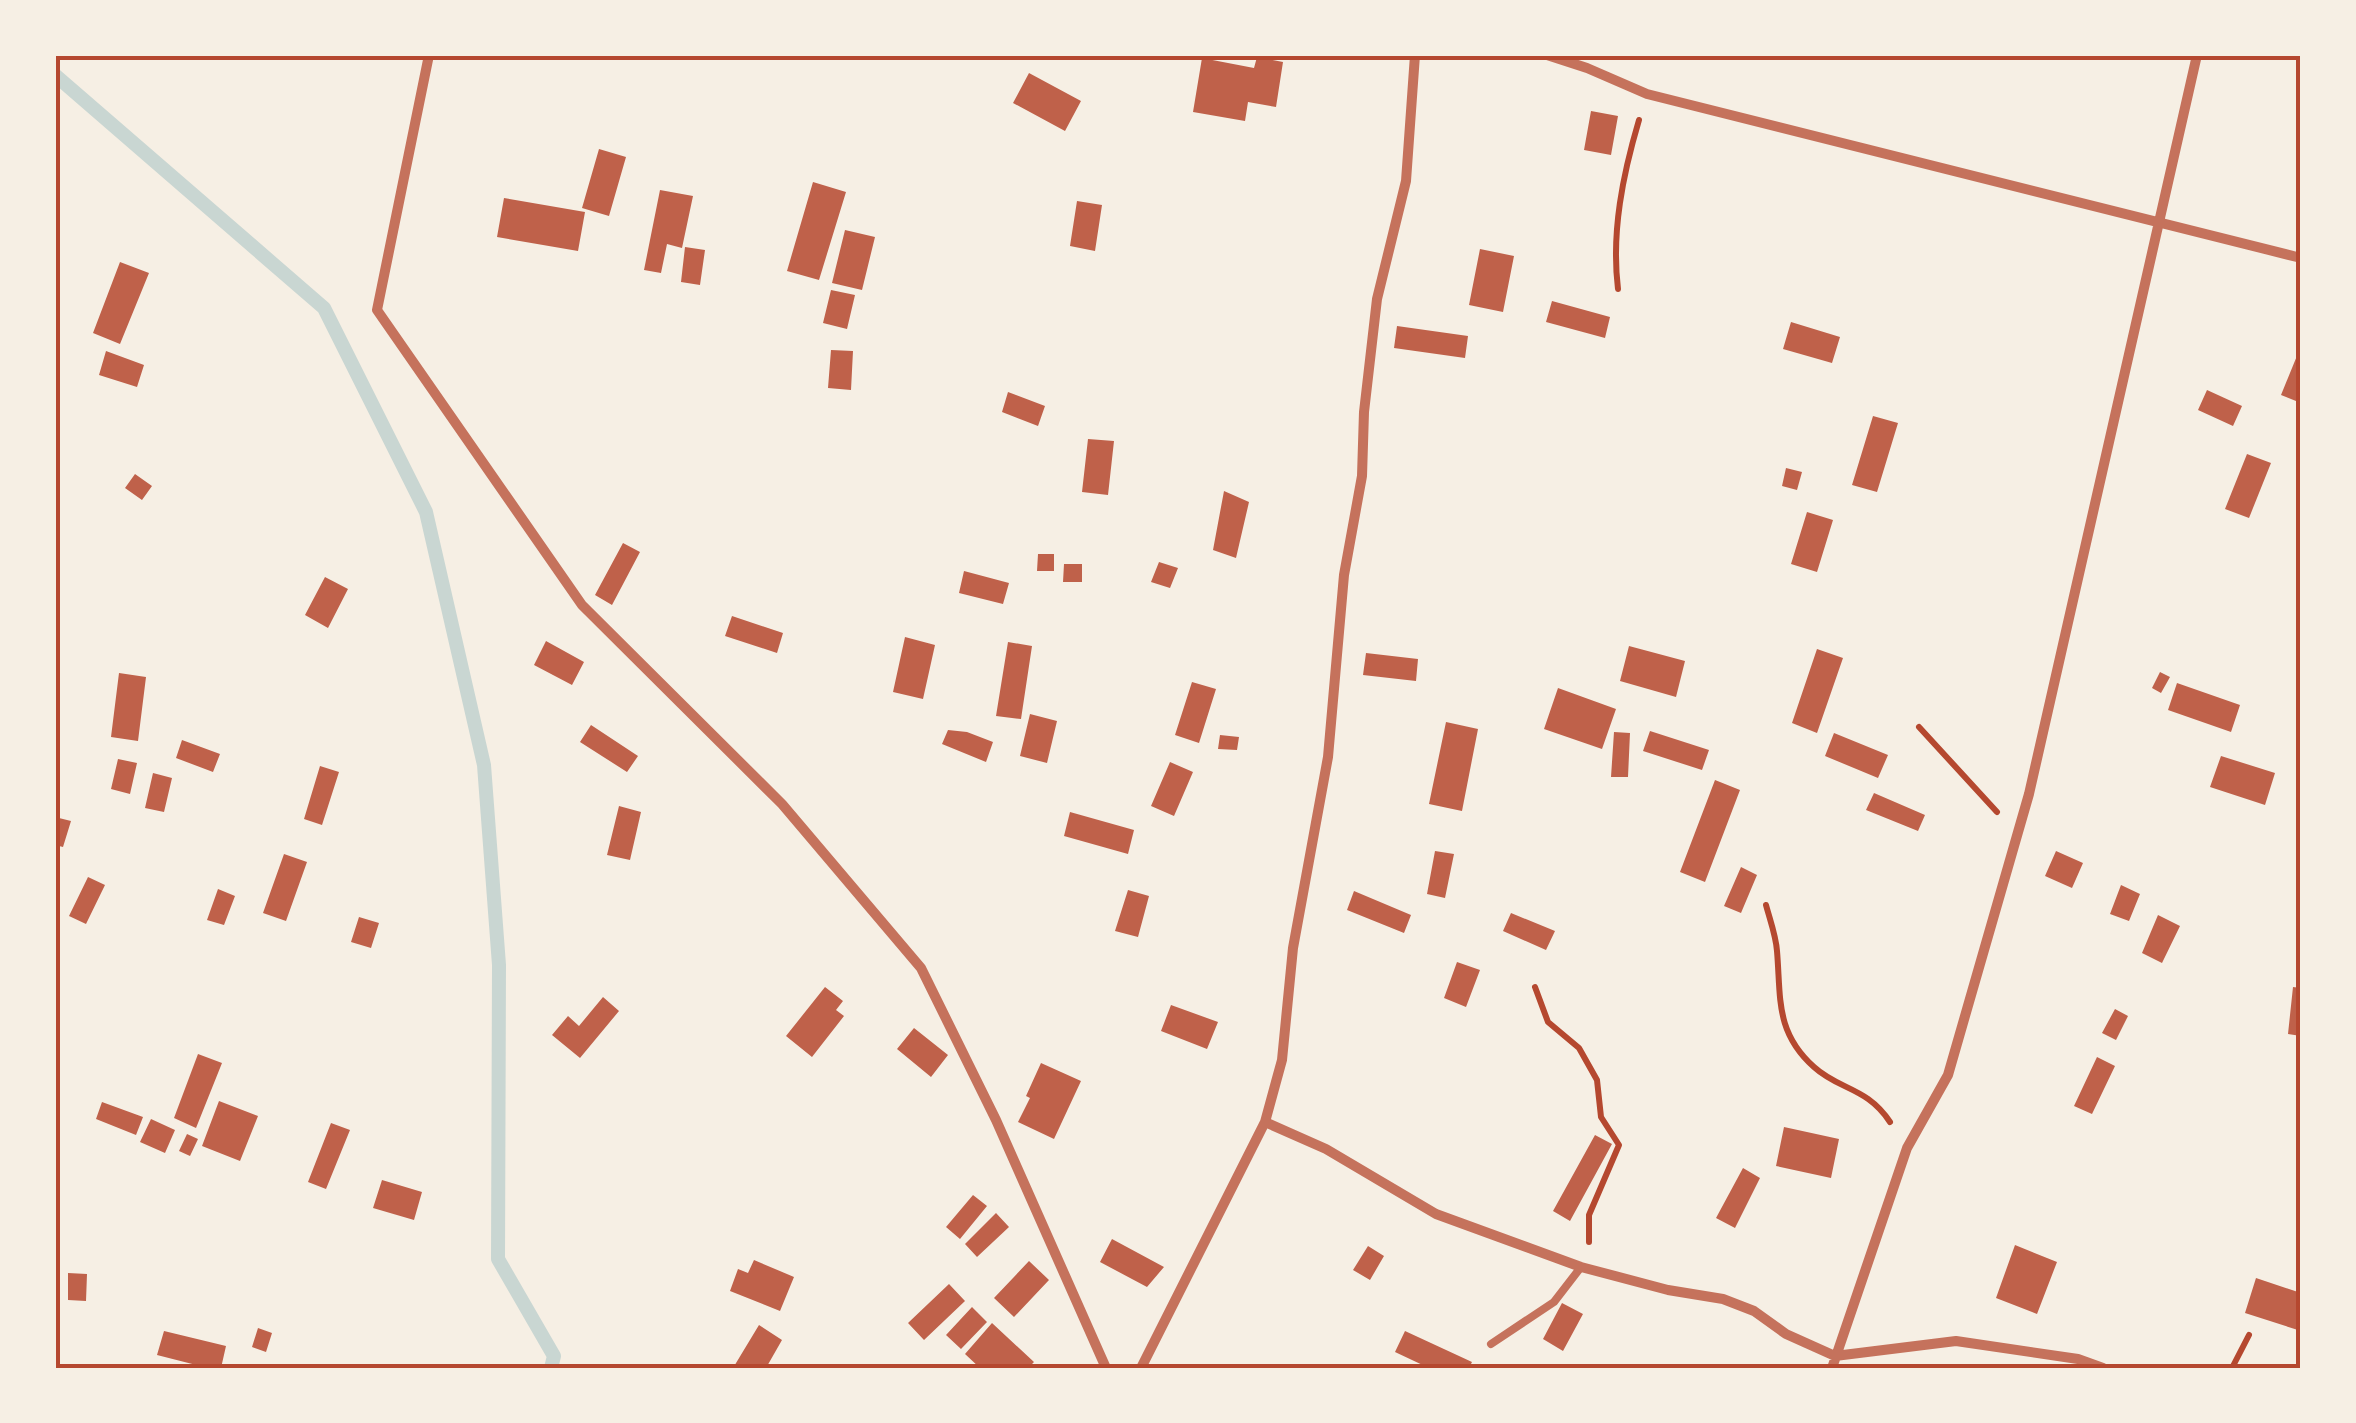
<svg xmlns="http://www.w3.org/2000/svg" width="2356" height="1423" font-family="'Sofia Sans Condensed',sans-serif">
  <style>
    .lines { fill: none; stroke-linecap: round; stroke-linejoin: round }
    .stream { stroke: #c9d6d2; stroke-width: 14 }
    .building { fill: #bf614a }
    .path { stroke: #b5482f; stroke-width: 6 }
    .service { stroke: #c5725c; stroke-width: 8 }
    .minor { stroke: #c5725c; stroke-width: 10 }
    .neatline { fill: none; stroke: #b5482f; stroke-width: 4 }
  </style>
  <rect width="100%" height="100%" fill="#f6efe4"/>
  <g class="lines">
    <!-- stream -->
    <path class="stream" d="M 55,75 L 324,308 L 426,512 L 484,765 L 499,965 L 498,1259 L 554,1356 L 551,1368"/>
  </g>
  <!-- building -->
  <path class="building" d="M 1257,57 L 1283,62 L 1276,107 L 1248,102 L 1245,121 L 1193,112 L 1202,58 L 1254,68 Z
    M 1029,73 L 1081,101 L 1065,131 L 1013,103 Z
    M 1591,111 L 1618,116 L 1611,155 L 1584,150 Z
    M 599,149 L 626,157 L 609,216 L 582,208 Z
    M 813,182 L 846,192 L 819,280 L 787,271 Z
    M 660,190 L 693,196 L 682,248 L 667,244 L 661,273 L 644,270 Z
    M 504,198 L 585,212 L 578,251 L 497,237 Z
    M 1077,201 L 1102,205 L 1095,251 L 1070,246 Z
    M 845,230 L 875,237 L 862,290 L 832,283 Z
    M 685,247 L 705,250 L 700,285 L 681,282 Z
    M 1480,249 L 1514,256 L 1503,312 L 1469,305 Z
    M 120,262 L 149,273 L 120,344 L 93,333 Z
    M 831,290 L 855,295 L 847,329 L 823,323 Z
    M 1552,301 L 1610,317 L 1605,338 L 1546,322 Z
    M 1791,322 L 1840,337 L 1832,363 L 1783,349 Z
    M 1397,326 L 1468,336 L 1465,358 L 1394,348 Z
    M 2301,346 L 2301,403 L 2281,395 Z
    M 831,350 L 853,351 L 851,390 L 828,388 Z
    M 106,351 L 144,365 L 137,387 L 99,375 Z
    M 2207,390 L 2242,406 L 2233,426 L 2198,410 Z
    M 1008,392 L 1045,406 L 1038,426 L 1002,412 Z
    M 1873,416 L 1898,423 L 1877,492 L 1852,485 Z
    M 1088,439 L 1114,441 L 1108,495 L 1082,492 Z
    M 2247,454 L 2271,463 L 2249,518 L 2225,509 Z
    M 1786,468 L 1802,472 L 1797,490 L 1782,486 Z
    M 135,474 L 152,486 L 142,500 L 125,488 Z
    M 1224,491 L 1249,502 L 1236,558 L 1213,550 Z
    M 1807,512 L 1833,520 L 1817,572 L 1791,564 Z
    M 623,543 L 640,552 L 612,605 L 595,595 Z
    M 1038,554 L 1054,554 L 1054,571 L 1037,571 Z
    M 1159,562 L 1178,568 L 1170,588 L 1151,582 Z
    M 1064,564 L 1082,564 L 1082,582 L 1063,582 Z
    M 964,571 L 1009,583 L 1003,604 L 959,593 Z
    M 325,577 L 348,589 L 328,628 L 305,615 Z
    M 732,616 L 783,633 L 777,653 L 725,636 Z
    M 905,637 L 935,645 L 923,699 L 893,692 Z
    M 546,641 L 584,662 L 572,685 L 534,665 Z
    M 1008,642 L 1032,646 L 1021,719 L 996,716 Z
    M 1629,646 L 1685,661 L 1676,697 L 1620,681 Z
    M 1817,649 L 1843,658 L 1817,733 L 1792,723 Z
    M 1366,653 L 1418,659 L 1416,681 L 1363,675 Z
    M 2160,672 L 2170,677 L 2161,693 L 2152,688 Z
    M 119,673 L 146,677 L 138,741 L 111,737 Z
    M 1192,682 L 1216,689 L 1199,743 L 1175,735 Z
    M 2177,683 L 2240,705 L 2231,732 L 2168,710 Z
    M 1558,688 L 1616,709 L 1602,749 L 1544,729 Z
    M 1030,714 L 1057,721 L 1047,763 L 1020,756 Z
    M 1446,722 L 1478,729 L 1462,811 L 1429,804 Z
    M 591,725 L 638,756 L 627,772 L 580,742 Z
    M 948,730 L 967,732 L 993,742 L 986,762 L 942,744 Z
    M 1650,731 L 1709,750 L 1702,770 L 1643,751 Z
    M 1614,732 L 1630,733 L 1628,777 L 1611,777 Z
    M 1834,733 L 1888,755 L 1878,778 L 1825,756 Z
    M 1220,735 L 1239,737 L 1237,750 L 1218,749 Z
    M 182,740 L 220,754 L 213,772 L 176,758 Z
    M 2221,756 L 2275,773 L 2265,805 L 2210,787 Z
    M 118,759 L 137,763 L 130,794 L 111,789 Z
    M 1170,762 L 1193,772 L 1174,816 L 1151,806 Z
    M 320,766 L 339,772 L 322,825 L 304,819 Z
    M 153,773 L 172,778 L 164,812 L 145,808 Z
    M 1715,780 L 1740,790 L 1705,882 L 1680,872 Z
    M 1874,793 L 1925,815 L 1918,831 L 1866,810 Z
    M 619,806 L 641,812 L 630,860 L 607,855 Z
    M 1070,812 L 1134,830 L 1128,854 L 1064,836 Z
    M 55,817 L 71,821 L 63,847 L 55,845 Z
    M 1435,851 L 1454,854 L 1445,898 L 1427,894 Z
    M 2056,851 L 2083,863 L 2072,888 L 2045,876 Z
    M 284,854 L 307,862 L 286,921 L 263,913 Z
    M 1741,867 L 1757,875 L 1741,913 L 1724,906 Z
    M 88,877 L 105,885 L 86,924 L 69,916 Z
    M 2121,885 L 2140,894 L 2129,921 L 2110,914 Z
    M 218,889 L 235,896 L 224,925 L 207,920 Z
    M 1128,890 L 1149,896 L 1138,937 L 1115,931 Z
    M 1354,891 L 1411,915 L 1404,933 L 1347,910 Z
    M 1511,913 L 1555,931 L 1546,950 L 1503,931 Z
    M 2158,915 L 2180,926 L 2162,963 L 2142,953 Z
    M 359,917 L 379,923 L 371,948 L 351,942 Z
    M 1457,962 L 1480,970 L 1466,1007 L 1444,998 Z
    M 825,987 L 843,1001 L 836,1010 L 844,1016 L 812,1057 L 786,1036 Z
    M 2293,987 L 2301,988 L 2301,1036 L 2288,1034 Z
    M 603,997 L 619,1011 L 580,1058 L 552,1035 L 568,1016 L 579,1026 Z
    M 1171,1005 L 1218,1022 L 1207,1049 L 1161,1031 Z
    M 2115,1009 L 2128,1016 L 2116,1040 L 2102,1033 Z
    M 914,1028 L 948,1055 L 931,1077 L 897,1049 Z
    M 198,1054 L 222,1063 L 196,1128 L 174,1118 Z
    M 2097,1057 L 2115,1066 L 2092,1114 L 2074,1106 Z
    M 1041,1063 L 1081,1081 L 1054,1139 L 1018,1122 L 1030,1098 L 1026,1096 Z
    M 219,1101 L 258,1116 L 240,1161 L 202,1146 Z
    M 102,1102 L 143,1117 L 136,1135 L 96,1119 Z
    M 151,1119 L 175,1130 L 165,1153 L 140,1142 Z
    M 331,1123 L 350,1130 L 326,1189 L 308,1182 Z
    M 1784,1127 L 1839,1139 L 1831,1178 L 1776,1166 Z
    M 187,1134 L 198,1139 L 190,1156 L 179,1151 Z
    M 1595,1135 L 1612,1144 L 1570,1221 L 1553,1211 Z
    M 1743,1168 L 1760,1178 L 1735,1228 L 1716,1218 Z
    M 382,1180 L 422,1192 L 414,1220 L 373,1208 Z
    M 973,1195 L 987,1206 L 960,1239 L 946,1227 Z
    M 996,1213 L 1009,1227 L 977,1257 L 965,1244 Z
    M 1112,1239 L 1164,1267 L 1147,1287 L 1100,1262 Z
    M 2015,1245 L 2057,1262 L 2037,1314 L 1996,1298 Z
    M 1368,1246 L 1384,1256 L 1370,1280 L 1353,1270 Z
    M 754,1260 L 794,1277 L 780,1311 L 730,1291 L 738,1269 L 748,1273 Z
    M 1029,1261 L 1049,1280 L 1014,1317 L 994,1298 Z
    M 68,1273 L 87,1274 L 86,1301 L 68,1300 Z
    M 2256,1278 L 2301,1293 L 2301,1331 L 2245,1313 Z
    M 949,1284 L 965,1301 L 924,1340 L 908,1323 Z
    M 1562,1303 L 1583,1314 L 1563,1351 L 1543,1339 Z
    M 972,1307 L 987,1322 L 961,1349 L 946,1335 Z
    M 992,1323 L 1034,1362 L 1028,1368 L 980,1368 L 965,1354 Z
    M 759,1325 L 782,1340 L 766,1368 L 733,1368 Z
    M 258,1328 L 272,1333 L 266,1352 L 252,1347 Z
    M 164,1331 L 226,1346 L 221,1368 L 208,1368 L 157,1355 Z
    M 1405,1331 L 1472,1362 L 1469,1368 L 1429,1368 L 1395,1352 Z"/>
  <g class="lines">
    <!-- path -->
    <path class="path" d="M 1618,289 C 1611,232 1623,174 1639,120
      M 1919,727 L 1997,812
      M 1766,905 C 1770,920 1776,936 1777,951 C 1781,998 1775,1032 1814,1067 C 1839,1090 1867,1087 1890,1122
      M 1535,987 L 1548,1022 L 1579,1048 L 1597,1080 L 1601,1117 L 1619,1145 L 1589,1215 L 1589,1242
      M 2232,1368 L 2249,1335"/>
    <!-- service -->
    <path class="service" d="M 1491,1344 L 1554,1302 L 1581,1267"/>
    <!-- minor -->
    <path class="minor" d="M 429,55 L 377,310 L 582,605 L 782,804 L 921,968 L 996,1120 L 1106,1368
      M 1547,55 L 1587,68 L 1647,94 L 2301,258
      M 1265,1122 L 1326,1149 L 1436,1214 L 1581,1267 L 1668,1290 L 1723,1299 L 1754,1311 L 1786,1334 L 1835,1356 L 1956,1341 L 2078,1359 L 2103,1368
      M 1141,1368 L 1265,1122 L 1282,1060 L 1293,948 L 1328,757 L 1344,575 L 1362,476 L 1364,412 L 1377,299 L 1406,181 L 1415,55
      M 1832,1368 L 1907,1148 L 1948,1075 L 2029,794 L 2197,55"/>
  </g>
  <!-- border -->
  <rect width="2356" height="1423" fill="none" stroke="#f6efe4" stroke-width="115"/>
  <rect x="58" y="58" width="2240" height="1308" class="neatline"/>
</svg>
